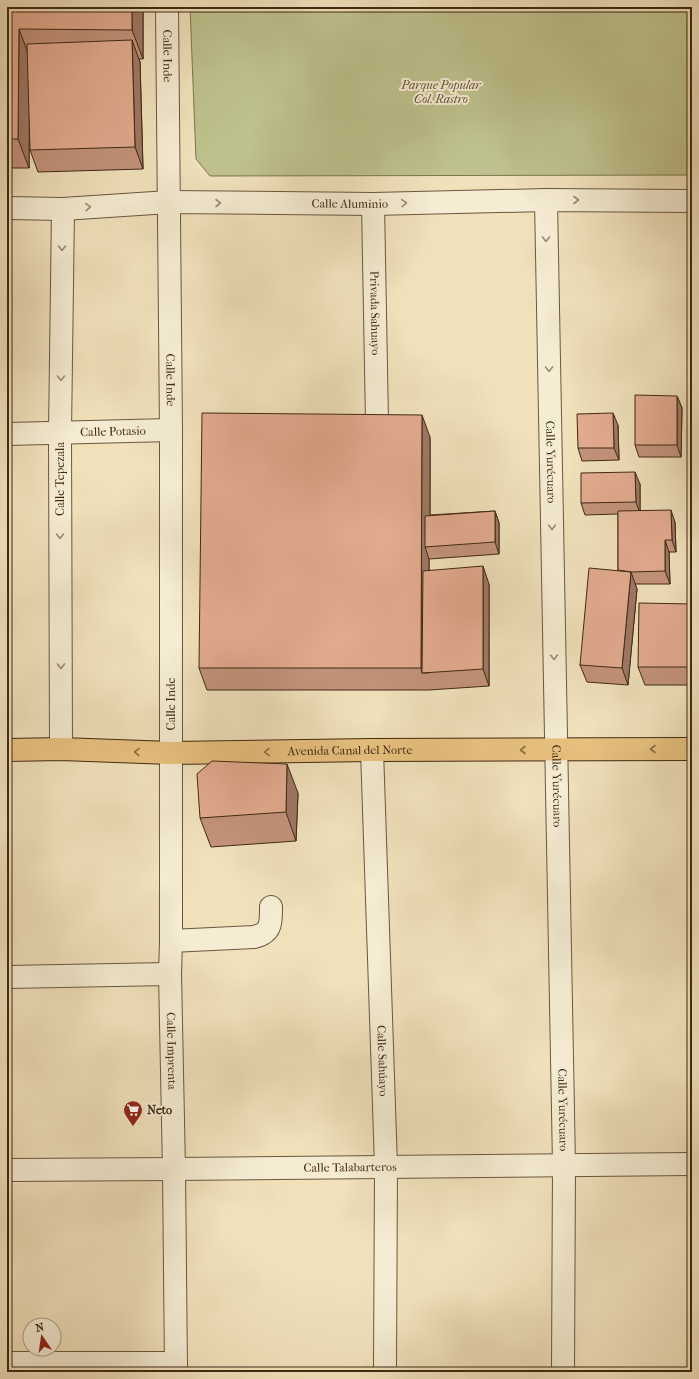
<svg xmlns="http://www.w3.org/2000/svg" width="699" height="1379" font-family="'IM FELL French Canon',serif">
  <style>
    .green { fill: #bec18d; stroke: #7e7550 }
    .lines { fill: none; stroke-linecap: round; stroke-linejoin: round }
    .minor-casing { stroke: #6b573e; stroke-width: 24 }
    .major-casing { stroke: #3f2914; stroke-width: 24 }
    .minor { stroke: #f5ecd3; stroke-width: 22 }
    .major { stroke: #e8c07e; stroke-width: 22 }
    .wall { fill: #c3937b; stroke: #3f2914 }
    .shaded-wall { fill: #9f7864; stroke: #3f2914 }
    .building { fill: #e3ab8f; stroke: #3f2914 }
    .oneway { stroke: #9a8a74 }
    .oneway2 { stroke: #8b6d44 }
    .labels { text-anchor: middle; stroke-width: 4; stroke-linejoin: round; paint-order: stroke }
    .street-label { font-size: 12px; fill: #3f2914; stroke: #f5ecd3 }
    .park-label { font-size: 12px; font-style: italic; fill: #5f4f32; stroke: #f5ecd3 }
    .poi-label { font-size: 12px; font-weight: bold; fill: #3f2914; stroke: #f5ecd3; text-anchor: start }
  </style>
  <rect width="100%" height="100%" fill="#f0e1bb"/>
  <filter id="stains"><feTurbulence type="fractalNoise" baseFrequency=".005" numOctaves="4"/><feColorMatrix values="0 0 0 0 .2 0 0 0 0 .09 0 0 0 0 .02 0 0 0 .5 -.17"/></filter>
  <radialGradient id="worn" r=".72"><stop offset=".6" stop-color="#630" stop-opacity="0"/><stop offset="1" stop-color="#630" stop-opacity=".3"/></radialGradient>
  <!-- green -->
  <path class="green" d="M 190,7 L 692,7 L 692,175 L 210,176 L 196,159 Z"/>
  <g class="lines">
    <!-- minor casing -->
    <g class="minor-casing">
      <g id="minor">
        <path id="s1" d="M 167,7 L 171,430 L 171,941 L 170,974 L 174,1169 L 176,1372"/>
        <path id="s2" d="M 546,200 L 564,1165 L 563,1372"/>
        <path id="s3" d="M 373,204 L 377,422"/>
        <path id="s4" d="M 7,208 L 63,209 L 169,202 L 373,204 L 546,200 L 692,201"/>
        <path id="s5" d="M 7,434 L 171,430"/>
        <path d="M 61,749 L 60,432 L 63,209"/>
        <path id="s6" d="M 372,750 L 386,1166 L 385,1372"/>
        <path d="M 171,941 L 254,937 C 272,933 271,922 271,907"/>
        <path d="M 7,977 L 170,974"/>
        <path id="s7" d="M 7,1170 L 174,1169 L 692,1164"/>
        <path d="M 7,1363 L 176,1363"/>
      </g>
    </g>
    <!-- major casing -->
    <g class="major-casing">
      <g id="major">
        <path id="s8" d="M 7,750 L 61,749 L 171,753 L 372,750 L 692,749"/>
      </g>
    </g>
    <!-- minor -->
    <use href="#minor" class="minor"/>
    <!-- major -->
    <use href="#major" class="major"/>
  </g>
  <!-- wall -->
  <path class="wall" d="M 7,7 L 143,7 L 143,59 L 139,59 L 140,62 L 143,169 L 38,172 L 30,150 L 29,114 L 29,168 L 7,168 Z
    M 677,396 L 682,408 L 681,457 L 639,457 L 635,445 Z
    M 618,425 L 619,460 L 582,461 L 578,448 Z
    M 430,437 L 430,515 L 495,511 L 499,523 L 499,554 L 429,559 L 429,570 L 489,584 L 489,686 L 429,690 L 207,690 L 199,668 Z
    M 640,484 L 640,510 L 675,522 L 676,552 L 669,552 L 670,584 L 635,584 L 637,589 L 628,685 L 587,682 L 580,665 L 618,570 L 618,514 L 585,515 L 581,503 Z
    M 692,604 L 692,685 L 645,685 L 638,667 Z
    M 298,793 L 296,841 L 211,847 L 200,818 Z"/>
  <!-- shaded-wall -->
  <path class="shaded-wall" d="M 132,7 L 143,7 L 143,59 L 132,30 Z
    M 19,29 L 30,58 L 29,168 L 18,139 Z
    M 132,40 L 140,62 L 143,169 L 135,147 Z
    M 677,396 L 682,408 L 681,457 L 677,445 Z
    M 613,413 L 618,425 L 619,460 L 614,448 Z
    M 422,415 L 430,437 L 430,546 L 425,547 L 429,559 L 429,673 L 422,673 L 421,668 Z
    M 635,472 L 640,484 L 640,514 L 636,502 Z
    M 671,510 L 675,522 L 676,552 L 672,540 Z
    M 495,511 L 499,523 L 499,554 L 495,542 Z
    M 665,540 L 669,552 L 670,584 L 665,571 Z
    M 483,566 L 489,584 L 489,686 L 483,669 Z
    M 631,572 L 637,589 L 628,685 L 622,668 Z
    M 287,764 L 298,793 L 296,841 L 286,812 Z"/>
  <!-- building -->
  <path class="building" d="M 7,7 L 132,7 L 132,30 L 19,29 L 18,139 L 7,139 Z
    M 132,40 L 135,147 L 30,150 L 27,44 Z
    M 635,395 L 677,396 L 677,445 L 635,445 Z
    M 202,413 L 422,415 L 421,668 L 199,668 Z
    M 613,413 L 614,448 L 578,448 L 577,414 Z
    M 635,472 L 636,502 L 581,503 L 581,473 Z
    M 671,510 L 672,540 L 665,540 L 665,571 L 631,572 L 618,570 L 618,511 Z
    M 495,511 L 495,542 L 425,547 L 425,516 Z
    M 483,566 L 483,669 L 422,673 L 423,571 Z
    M 589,568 L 631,572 L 622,668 L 580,665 Z
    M 639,603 L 692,604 L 692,667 L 638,667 Z
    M 212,761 L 287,764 L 286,812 L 200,818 L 197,774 Z"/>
  <!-- one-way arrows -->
  <defs><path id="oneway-chevron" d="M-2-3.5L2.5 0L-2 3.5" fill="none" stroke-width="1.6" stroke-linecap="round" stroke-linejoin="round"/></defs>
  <g class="oneway">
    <use href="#oneway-chevron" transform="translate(576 200)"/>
    <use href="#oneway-chevron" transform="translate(218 203)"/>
    <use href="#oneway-chevron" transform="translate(404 203) rotate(-1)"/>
    <use href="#oneway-chevron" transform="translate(88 207) rotate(-3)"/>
    <use href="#oneway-chevron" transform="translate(546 239) rotate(89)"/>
    <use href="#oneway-chevron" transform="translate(62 248) rotate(91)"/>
    <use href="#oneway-chevron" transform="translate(549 369) rotate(89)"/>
    <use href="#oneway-chevron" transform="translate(61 378) rotate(91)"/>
    <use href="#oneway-chevron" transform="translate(552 527) rotate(89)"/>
    <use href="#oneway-chevron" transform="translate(60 536) rotate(90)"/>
    <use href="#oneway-chevron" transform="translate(554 657) rotate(89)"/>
    <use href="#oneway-chevron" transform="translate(61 666) rotate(90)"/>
  </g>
  <g class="oneway2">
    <use href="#oneway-chevron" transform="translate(653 749) rotate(180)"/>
    <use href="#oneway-chevron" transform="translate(523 750) rotate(180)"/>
    <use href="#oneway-chevron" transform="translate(137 752) rotate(-178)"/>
    <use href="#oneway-chevron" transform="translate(267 752) rotate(179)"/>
  </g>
  <!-- icons -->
  <defs>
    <g id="supermarket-pin" transform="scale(1)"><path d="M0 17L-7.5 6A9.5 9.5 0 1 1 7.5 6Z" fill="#8f2418" stroke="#f5ecd3"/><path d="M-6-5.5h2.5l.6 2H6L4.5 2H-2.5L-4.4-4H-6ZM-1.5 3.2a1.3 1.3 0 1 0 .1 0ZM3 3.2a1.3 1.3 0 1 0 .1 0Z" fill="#fff"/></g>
  </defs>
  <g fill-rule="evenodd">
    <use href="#supermarket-pin" x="133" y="1110"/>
  </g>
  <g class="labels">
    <!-- street labels -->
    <g class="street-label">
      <text dy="4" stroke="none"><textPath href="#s1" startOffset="49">Calle Inde</textPath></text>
      <text dy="4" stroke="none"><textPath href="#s4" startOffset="343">Calle Aluminio</textPath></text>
      <text dy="4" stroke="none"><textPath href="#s3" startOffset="109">Privada Sahuayo</textPath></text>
      <text dy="4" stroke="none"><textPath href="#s1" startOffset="373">Calle Inde</textPath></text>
      <text dy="4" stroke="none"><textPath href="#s5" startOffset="106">Calle Potasio</textPath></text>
      <text dy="4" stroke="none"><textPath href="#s2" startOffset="262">Calle Yurécuaro</textPath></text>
      <text transform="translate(60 479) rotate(-90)" y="4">Calle Tepezala</text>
      <text transform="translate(171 704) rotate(-90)" y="4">Calle Inde</text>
      <text dy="4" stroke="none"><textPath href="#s8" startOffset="343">Avenida Canal del Norte</textPath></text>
      <text dy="4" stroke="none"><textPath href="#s2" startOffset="586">Calle Yurécuaro</textPath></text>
      <text dy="4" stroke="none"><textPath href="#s1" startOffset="1044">Calle Imprenta</textPath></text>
      <text dy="4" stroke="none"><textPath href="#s6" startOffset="311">Calle Sahúayo</textPath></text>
      <text dy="4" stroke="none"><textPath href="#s2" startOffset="910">Calle Yurécuaro</textPath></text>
      <text dy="4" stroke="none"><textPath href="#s7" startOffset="343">Calle Talabarteros</textPath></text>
    </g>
    <!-- park labels -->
    <g class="park-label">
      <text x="441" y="89">Parque Popular<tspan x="441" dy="14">Col. Rastro</tspan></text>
    </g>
    <!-- poi labels -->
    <g class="poi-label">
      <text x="147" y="1114">Neto</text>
    </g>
  </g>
  <!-- margin -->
  <rect width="699" height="1379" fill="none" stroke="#f0e1bb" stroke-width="24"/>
  <rect x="8" y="8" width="683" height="1363" fill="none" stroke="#3f2914" stroke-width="2"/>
  <rect x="12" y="12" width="675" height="1355" fill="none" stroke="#3f2914"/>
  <!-- north arrow -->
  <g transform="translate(42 1337) rotate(347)"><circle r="19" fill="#f5ecd3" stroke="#ac9e87"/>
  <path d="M0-3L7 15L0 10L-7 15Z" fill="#8f2418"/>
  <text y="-6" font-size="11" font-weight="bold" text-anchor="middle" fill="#3f2914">N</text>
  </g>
  <rect width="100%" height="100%" filter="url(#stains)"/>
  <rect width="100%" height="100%" fill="url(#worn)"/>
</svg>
